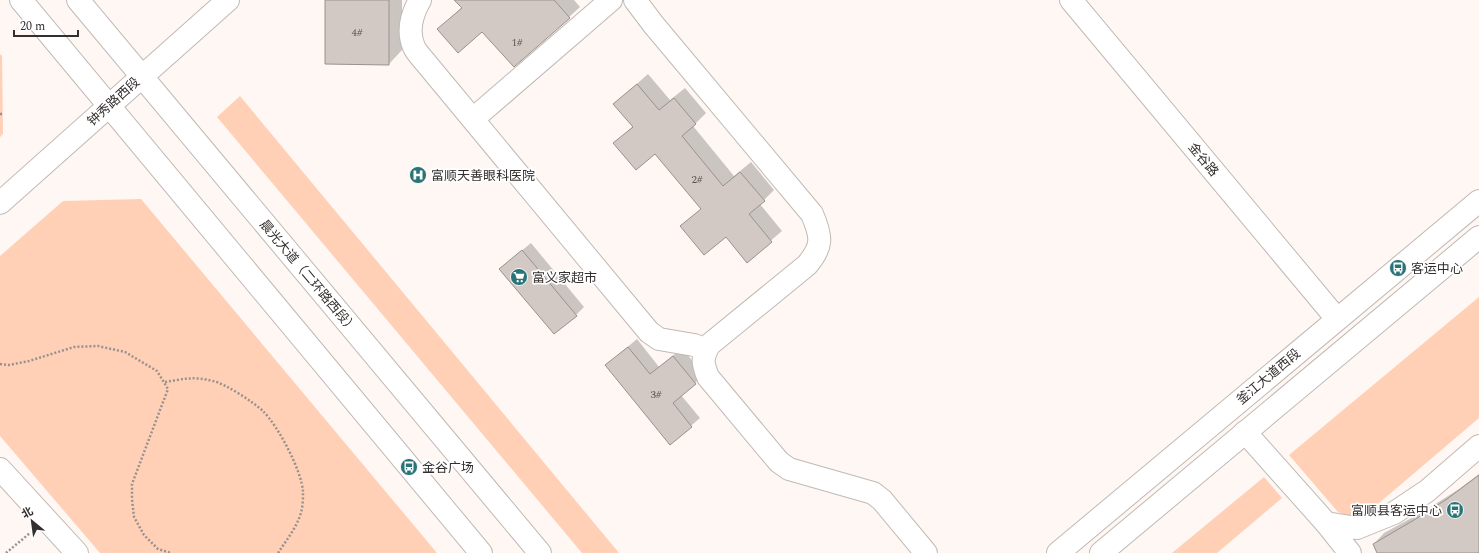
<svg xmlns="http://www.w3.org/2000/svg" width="1479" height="553" font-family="Spectral,'Noto Sans SC',serif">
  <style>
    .green { fill: #ffd0b6 }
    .shadow { fill: #0003 }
    .building { fill: #d2c9c4; stroke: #99918c }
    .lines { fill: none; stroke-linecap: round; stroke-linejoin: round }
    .minor-casing { stroke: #c1b9b4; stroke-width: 24 }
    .major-casing { stroke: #c1b9b4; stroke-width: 24 }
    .highway-casing { stroke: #c1b9b4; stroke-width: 24 }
    .path { stroke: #97928f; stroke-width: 2.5; stroke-dasharray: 2 2; stroke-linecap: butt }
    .minor { stroke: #fff; stroke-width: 22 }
    .major { stroke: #fff; stroke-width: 22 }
    .highway { stroke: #fff; stroke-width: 22 }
    .labels { text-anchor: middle; stroke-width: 3.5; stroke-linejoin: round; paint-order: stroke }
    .number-label { font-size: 11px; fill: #5b5654 }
    .street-label { font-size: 13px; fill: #332f2e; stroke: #fff }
    .poi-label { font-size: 13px; fill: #332f2e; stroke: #fff; text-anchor: start }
  </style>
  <rect width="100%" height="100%" fill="#fef7f3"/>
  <!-- green -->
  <path class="green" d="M 0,54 L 2,56 L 3,134 L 0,137 Z
    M 240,96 L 619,553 L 582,553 L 217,117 Z
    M 141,199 L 437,553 L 100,553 L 0,436 L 0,256 L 63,201 Z
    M 1479,297 L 1479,418 L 1372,509 L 1360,515 L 1351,517 L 1338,512 L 1289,455 Z
    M 1264,477 L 1282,498 L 1217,553 L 1172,553 Z"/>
  <!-- shadow -->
  <path class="shadow" d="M 326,0 L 402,0 L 402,50 L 389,64 Z
    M 456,0 L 574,0 L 580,7 L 569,17 L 449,19 L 462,7 Z
    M 648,74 L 670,100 L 685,88 L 706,113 L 693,126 L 734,176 L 751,162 L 774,190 L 760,204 L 782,231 L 747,261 L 726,236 L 681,227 L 702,208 L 656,153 L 615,143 L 633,126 L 614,104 Z
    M 531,243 L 584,307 L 576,315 L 509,261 Z
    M 637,339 L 659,367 L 682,348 L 704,375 L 681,395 L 700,418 L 670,444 L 606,365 Z
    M 1479,474 L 1479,553 L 1378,553 L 1374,544 L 1384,533 L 1426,510 L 1459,489 Z"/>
  <!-- building -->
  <path class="building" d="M 325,0 L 389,0 L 389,65 L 325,64 Z
    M 454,0 L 554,0 L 570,18 L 514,67 L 482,32 L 458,53 L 437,29 L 462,8 Z
    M 637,84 L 659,110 L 674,98 L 696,124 L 682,136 L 723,186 L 740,172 L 765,201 L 749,214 L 772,242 L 747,263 L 726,237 L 704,255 L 680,226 L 701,209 L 655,154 L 636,170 L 613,143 L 633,127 L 613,104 Z
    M 522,250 L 577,316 L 554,334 L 499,269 Z
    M 628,347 L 650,374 L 673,356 L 696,384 L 673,403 L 692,427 L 670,445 L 605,365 Z
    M 1479,475 L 1479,553 L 1377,553 L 1373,544 L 1414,520 L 1447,499 Z"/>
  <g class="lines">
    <!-- minor casing -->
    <g class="minor-casing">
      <path id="minor" d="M 420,0 C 412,14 407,31 414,47 C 416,52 422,58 426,63 L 649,332 L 659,339 L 694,345 L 706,350
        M 635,0 L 653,24 L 812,214 C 822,237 823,246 807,265 L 709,345 C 702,359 702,362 708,377 L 779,462 L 789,469 L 873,493 L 882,500 L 926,553
        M 1071,0 L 1337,319
        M 473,119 L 611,0
        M 0,203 L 228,0
        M 1245,432 L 1326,523 L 1350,553
        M 0,469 L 77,553
        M 1326,523 L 1357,528 L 1394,513 L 1427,491 L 1479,446"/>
    </g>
    <!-- major casing -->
    <g class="major-casing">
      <path id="major" d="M 1058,553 L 1479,201
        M 1101,553 L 1479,237"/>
    </g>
    <!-- highway casing -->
    <g class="highway-casing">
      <path id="highway" d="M 21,0 L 481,553
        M 78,0 L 540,553"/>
    </g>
    <!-- path -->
    <path class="path" d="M 0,114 L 3,114
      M 0,364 L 9,365 L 29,361 L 74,347 L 98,346 L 125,352 L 157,371 L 168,389 L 132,484 L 132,499 L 134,517 L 144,535 L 158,549 L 171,553
      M 165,382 C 184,379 193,376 213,381 C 226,384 253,402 263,411 C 278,426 302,471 303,492 C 303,497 303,503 302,508 C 299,525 287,539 278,553
      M 6,553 L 30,533"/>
    <!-- minor -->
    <use href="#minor" class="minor"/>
    <!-- major -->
    <use href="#major" class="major"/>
    <!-- highway -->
    <use href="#highway" class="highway"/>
  </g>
  <!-- icons -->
  <defs>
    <g id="hospital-disc" transform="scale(0.9)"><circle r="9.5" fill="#2a7478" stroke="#fff"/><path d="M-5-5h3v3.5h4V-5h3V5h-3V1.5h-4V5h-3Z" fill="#fff"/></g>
    <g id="bus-disc" transform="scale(0.9)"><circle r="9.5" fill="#2a7478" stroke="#fff"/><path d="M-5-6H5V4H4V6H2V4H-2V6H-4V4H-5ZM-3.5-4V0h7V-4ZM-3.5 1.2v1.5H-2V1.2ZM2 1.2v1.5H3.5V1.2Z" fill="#fff"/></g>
    <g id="supermarket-disc" transform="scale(0.9)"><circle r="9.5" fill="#2a7478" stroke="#fff"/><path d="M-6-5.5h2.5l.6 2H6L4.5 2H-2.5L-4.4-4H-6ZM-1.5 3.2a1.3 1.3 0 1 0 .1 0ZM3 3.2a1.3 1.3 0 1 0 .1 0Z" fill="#fff"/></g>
  </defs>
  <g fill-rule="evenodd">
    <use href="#hospital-disc" x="418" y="175"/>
    <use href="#bus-disc" x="1398" y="268"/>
    <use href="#supermarket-disc" x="519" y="277"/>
    <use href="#bus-disc" x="409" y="467"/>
    <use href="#bus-disc" x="1455" y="510"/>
  </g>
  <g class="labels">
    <!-- number labels -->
    <g class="number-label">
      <text x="357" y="36">4#</text>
      <text x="517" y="46">1#</text>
      <text x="697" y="183">2#</text>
      <text x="656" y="398">3#</text>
    </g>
    <!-- street labels -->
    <g class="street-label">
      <text transform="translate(113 101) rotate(-42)" y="5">钟秀路西段</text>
      <text transform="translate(1204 159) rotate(50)" y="5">金谷路</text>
      <text transform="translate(309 276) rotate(50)" y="5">晨光大道（二环路西段）</text>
      <text transform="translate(1268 376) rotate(-40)" y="5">釜江大道西段</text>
    </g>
    <!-- poi labels -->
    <g class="poi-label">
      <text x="431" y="180">富顺天善眼科医院</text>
      <text x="1411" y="273">客运中心</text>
      <text x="532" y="282">富义家超市</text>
      <text x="422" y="472">金谷广场</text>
      <text x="1442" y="515" text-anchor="end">富顺县客运中心</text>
    </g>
  </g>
  <!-- north arrow -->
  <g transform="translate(32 521) rotate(331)" stroke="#ffffff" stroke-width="3" paint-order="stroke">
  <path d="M0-3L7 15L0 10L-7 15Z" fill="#332f2e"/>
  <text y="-6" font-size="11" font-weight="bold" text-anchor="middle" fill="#332f2e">北</text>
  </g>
  <!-- scale -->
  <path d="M14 30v6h64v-6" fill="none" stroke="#332f2e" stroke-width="2"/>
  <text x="20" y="30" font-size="12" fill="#332f2e" stroke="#ffffff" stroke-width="3" paint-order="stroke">20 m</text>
</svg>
